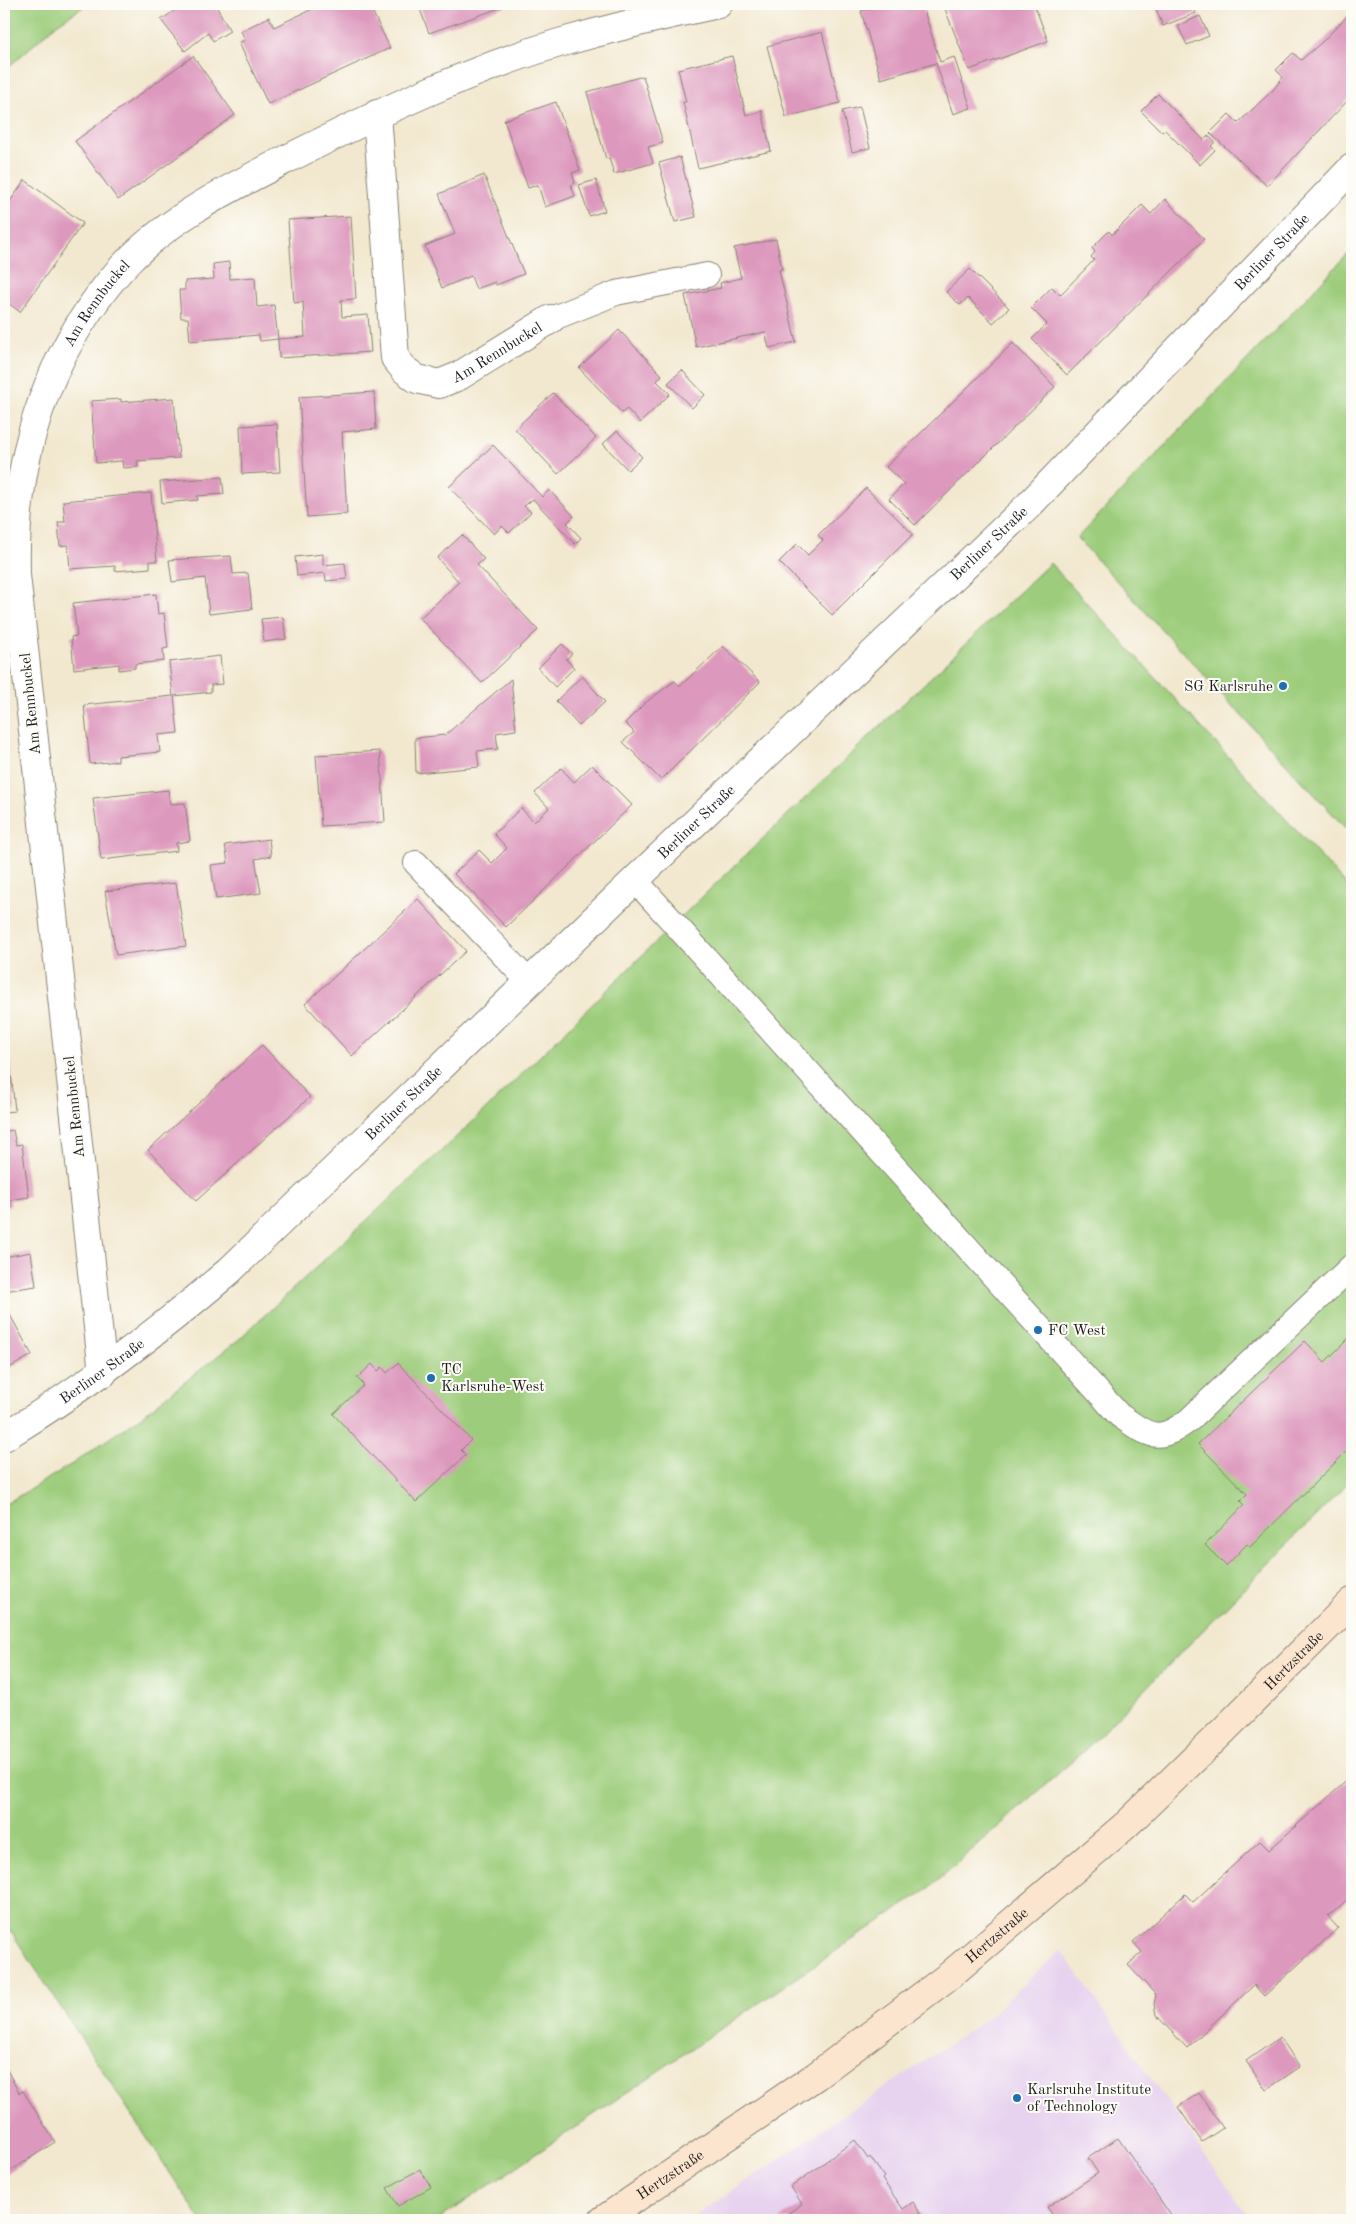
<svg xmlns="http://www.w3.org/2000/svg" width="1356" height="2224" font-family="'Old Standard TT',serif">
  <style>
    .built { fill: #e7d2ef }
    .green { fill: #9dcd7b; stroke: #5c744c }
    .building { fill: #dd98bd }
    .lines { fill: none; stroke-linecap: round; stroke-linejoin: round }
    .service-casing { stroke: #878276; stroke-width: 26 }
    .minor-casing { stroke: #878276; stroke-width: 30 }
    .secondary-casing { stroke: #878276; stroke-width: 30 }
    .service { stroke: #fff; stroke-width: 24 }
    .minor { stroke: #fff; stroke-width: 28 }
    .secondary { stroke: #fce5cf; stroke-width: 28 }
    .poi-dot { fill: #1f6fb2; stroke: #fdfcf7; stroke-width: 2 }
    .labels { text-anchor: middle; stroke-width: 4; stroke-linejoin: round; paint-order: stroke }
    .street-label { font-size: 15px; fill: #1c1c1c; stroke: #fdfcf7 }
    .poi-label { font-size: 15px; fill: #1c1c1c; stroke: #fdfcf7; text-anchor: start }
  </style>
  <rect width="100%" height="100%" fill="#fdfcf7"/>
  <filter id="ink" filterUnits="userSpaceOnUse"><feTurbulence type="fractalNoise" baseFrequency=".02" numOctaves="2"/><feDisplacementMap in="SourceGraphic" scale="10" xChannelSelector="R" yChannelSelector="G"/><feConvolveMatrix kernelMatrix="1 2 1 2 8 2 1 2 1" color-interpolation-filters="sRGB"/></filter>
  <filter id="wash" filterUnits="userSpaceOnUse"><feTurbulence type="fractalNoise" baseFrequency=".0096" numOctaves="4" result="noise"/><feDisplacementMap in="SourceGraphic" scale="20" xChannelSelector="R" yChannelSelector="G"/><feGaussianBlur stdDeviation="1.12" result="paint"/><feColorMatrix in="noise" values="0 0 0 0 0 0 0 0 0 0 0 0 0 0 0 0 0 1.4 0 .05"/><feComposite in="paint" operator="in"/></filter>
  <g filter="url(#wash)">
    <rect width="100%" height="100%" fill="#f2e8cf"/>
    <!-- built -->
    <path class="built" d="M 1061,1950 L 1251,2220 L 689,2220 L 985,2020 Z"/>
    <!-- green -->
    <path class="green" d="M 4,4 L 88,4 L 58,23 L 4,71 Z
      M 1352,250 L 1352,835 L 1077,538 Z
      M 1050,563 L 1352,891 L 1352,1479 L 1086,1749 L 929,1888 L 438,2220 L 201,2220 L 4,1921 L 4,1505 L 72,1464 L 143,1415 L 238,1340 L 480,1115 L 675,923 Z"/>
    <g id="blocks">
      <!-- building -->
      <path class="building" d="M 184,4 L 215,4 L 230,31 L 213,41 L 208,33 L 185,51 L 161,20 Z
        M 323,4 L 395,4 L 373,13 L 390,48 L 268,104 L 239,43 L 245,40 L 241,31 L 269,17 L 274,27 Z
        M 418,4 L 511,4 L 429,33 Z
        M 886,4 L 922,4 L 940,62 L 954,57 L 971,108 L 953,114 L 936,63 L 881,79 L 861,11 Z
        M 943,4 L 1016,4 L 1017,6 L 1034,4 L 1048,41 L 969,70 Z
        M 1154,4 L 1192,4 L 1196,13 L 1163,26 Z
        M 1352,11 L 1352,96 L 1267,186 L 1210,133 L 1229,114 L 1238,123 L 1273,90 L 1283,77 L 1276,70 L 1293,53 L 1301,60 L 1322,42 Z
        M 1200,16 L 1209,36 L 1187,45 L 1178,26 Z
        M 822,32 L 840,103 L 786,117 L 767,46 Z
        M 193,56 L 235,115 L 118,200 L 75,141 Z
        M 732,56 L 746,115 L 762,111 L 771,151 L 698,168 L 683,102 L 686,102 L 678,69 Z
        M 643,76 L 663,143 L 648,147 L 653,163 L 614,174 L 609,158 L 606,159 L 587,92 Z
        M 1158,94 L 1204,140 L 1208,136 L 1215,142 L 1211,146 L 1215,150 L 1200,165 L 1165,130 L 1162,132 L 1141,111 Z
        M 556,102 L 580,170 L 572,173 L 575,183 L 571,185 L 575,196 L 545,207 L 538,185 L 528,188 L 504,120 Z
        M 860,107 L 870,148 L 852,152 L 842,111 Z
        M 680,157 L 696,217 L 675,222 L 659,163 Z
        M 484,175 L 524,274 L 496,285 L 495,282 L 476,289 L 471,276 L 442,288 L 425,246 L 455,234 L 439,194 Z
        M 25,180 L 83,223 L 20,312 L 4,300 L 4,210 Z
        M 596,180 L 605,211 L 589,216 L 579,185 Z
        M 1165,199 L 1204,239 L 1067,375 L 1032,339 L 1047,324 L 1031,308 L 1052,287 L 1060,295 L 1094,260 L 1091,257 L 1095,252 L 1092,248 L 1109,231 L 1112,235 L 1142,205 L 1151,214 Z
        M 351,216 L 356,299 L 341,300 L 342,317 L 368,315 L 371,352 L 279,358 L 278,339 L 305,337 L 303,302 L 294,303 L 288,220 Z
        M 776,239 L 782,269 L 779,270 L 796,342 L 769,348 L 765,332 L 696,347 L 685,295 L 721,288 L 720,283 L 741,278 L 734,248 Z
        M 229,262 L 230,279 L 255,277 L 257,307 L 274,305 L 278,339 L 260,341 L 259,335 L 190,341 L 188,318 L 181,318 L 179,290 L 185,290 L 185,281 L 214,279 L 213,264 Z
        M 970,269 L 1009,308 L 993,323 L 968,298 L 960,305 L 946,292 Z
        M 619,330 L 662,375 L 657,381 L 670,394 L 640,423 L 627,409 L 622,413 L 579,368 Z
        M 1013,343 L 1055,387 L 915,525 L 889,499 L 904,484 L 886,467 Z
        M 682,370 L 705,395 L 692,408 L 668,383 Z
        M 374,392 L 376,429 L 342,432 L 347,514 L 307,517 L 299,397 Z
        M 553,393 L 596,438 L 558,474 L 515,429 Z
        M 174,398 L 179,458 L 137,461 L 138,467 L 123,468 L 122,461 L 96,463 L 91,401 L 121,399 L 121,402 Z
        M 277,424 L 280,472 L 242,474 L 240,426 Z
        M 617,431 L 642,457 L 628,470 L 603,444 Z
        M 493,445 L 542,497 L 549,490 L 574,516 L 567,523 L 581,538 L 575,544 L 533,499 L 524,506 L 531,512 L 509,533 L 502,526 L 494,534 L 449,487 Z
        M 222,477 L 224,494 L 197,496 L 198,500 L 162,503 L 160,482 Z
        M 866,488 L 913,534 L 832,615 L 779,562 L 797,544 L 808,555 L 823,540 L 818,535 Z
        M 151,493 L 157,561 L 150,561 L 150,568 L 115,571 L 115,566 L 70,569 L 68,545 L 60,546 L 58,522 L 65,522 L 63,501 Z
        M 462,535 L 484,559 L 477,565 L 538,630 L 482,683 L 420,618 L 459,582 L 437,558 Z
        M 323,554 L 323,565 L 345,563 L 347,579 L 326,581 L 325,573 L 297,576 L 295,557 Z
        M 231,556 L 233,574 L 248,573 L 252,609 L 209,614 L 205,578 L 172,582 L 169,560 Z
        M 156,594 L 158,614 L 164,613 L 168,648 L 163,649 L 164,661 L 135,664 L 135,668 L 119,670 L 119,664 L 74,669 L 71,637 L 77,636 L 73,603 Z
        M 283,617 L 286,639 L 264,642 L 261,619 Z
        M 562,644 L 572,654 L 566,659 L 574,668 L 555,687 L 538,668 Z
        M 723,646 L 760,682 L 661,780 L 623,742 L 634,732 L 625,723 L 645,703 L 669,685 L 675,681 L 680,686 Z
        M 220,656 L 223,684 L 211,685 L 211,692 L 174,696 L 178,733 L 158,735 L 160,752 L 118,756 L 118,761 L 90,764 L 84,705 L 173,696 L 169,662 Z
        M 582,676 L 605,702 L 579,726 L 556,701 Z
        M 511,679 L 516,730 L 496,733 L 498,749 L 477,751 L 479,767 L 416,773 L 415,738 L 445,735 Z
        M 380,751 L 385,822 L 321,826 L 316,755 Z
        M 592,765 L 632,805 L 506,927 L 454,874 L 479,850 L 492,863 L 507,848 L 494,834 L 521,808 L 534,822 L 549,808 L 535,793 L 561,768 L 574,782 Z
        M 168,790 L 170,804 L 185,803 L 190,841 L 176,843 L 177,851 L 101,860 L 93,798 Z
        M 269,839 L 271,856 L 255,859 L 261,893 L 216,899 L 211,865 L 228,863 L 225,845 Z
        M 176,883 L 186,946 L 116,955 L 105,891 Z
        M 418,899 L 466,951 L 352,1056 L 305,1004 Z
        M 262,1045 L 310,1097 L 196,1201 L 148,1150 Z
        M 9,1053 L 15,1111 L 4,1112 L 4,1054 Z
        M 13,1130 L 16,1145 L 22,1144 L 29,1197 L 10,1200 L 10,1206 L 4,1207 L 4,1132 Z
        M 31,1252 L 36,1286 L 4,1291 L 4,1257 Z
        M 4,1304 L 32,1355 L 4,1371 Z
        M 1352,1335 L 1352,1446 L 1250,1547 L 1247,1544 L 1226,1566 L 1205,1545 L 1244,1505 L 1240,1501 L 1247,1494 L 1198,1444 L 1305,1341 L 1325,1362 Z
        M 398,1363 L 471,1440 L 461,1450 L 466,1455 L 416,1502 L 333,1414 L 364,1385 L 357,1378 L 372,1364 L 378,1371 L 382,1367 L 387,1373 Z
        M 1352,1776 L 1352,1895 L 1328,1917 L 1338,1928 L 1264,1996 L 1254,1985 L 1187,2048 L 1156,2015 L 1154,2004 L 1156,1995 L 1128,1965 L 1142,1952 L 1133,1942 L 1185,1894 L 1193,1902 L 1260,1841 L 1269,1850 Z
        M 1280,2037 L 1300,2067 L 1266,2090 L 1246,2061 Z
        M 4,2064 L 19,2093 L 23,2091 L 55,2142 L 4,2175 Z
        M 1199,2093 L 1223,2128 L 1202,2142 L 1178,2107 Z
        M 1118,2138 L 1174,2220 L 1056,2220 L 1047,2207 L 1098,2173 L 1088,2158 Z
        M 855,2140 L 868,2159 L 870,2157 L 884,2177 L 882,2179 L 903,2209 L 913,2202 L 925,2220 L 778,2220 L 802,2204 L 791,2187 Z
        M 420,2169 L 431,2187 L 398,2206 L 387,2188 Z"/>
    </g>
  </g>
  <g filter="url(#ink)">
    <use href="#blocks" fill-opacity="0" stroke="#878276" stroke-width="1"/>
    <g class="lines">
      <!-- service casing -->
      <g class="service-casing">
        <path id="service" d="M 551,319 L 616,293 L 707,275
          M 416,863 L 530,983
          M 635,880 L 1119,1415 C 1149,1436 1158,1444 1189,1420 L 1352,1266"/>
      </g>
      <!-- minor casing -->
      <g class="minor-casing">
        <g id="minor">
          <path id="s1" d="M 377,114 L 395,358 L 405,370 L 417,379 L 439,384 L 459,376 L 551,319"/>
          <path id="s2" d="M 103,1373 L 16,575 C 13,462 44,358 119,271 C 165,219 232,187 293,156 C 379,113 466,71 559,43 C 611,28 665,15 718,4"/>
          <path id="s3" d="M 4,1437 C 84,1388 158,1332 229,1271 L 635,880 L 1029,505 L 1352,168"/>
        </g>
      </g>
      <!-- secondary casing -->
      <g class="secondary-casing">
        <g id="secondary">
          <path id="s4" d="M 603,2220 L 816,2076 L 950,1975 L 1127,1824 L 1223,1731 L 1352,1602"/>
        </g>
      </g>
      <!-- service -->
      <use href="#service" class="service"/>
      <!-- minor -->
      <use href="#minor" class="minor"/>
      <!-- secondary -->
      <use href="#secondary" class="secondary"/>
    </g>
  </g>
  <!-- markers -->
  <g class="poi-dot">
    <circle cx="1283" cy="686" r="5"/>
    <circle cx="1038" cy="1330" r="5"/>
    <circle cx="431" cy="1378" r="5"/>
    <circle cx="1017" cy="2098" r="5"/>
  </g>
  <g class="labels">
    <!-- street labels -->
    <g class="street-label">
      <text dy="5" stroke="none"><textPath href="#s3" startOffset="1738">Berliner Straße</textPath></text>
      <text dy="5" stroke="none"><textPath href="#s2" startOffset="1092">Am Rennbuckel</textPath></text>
      <text dy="5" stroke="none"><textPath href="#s1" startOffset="364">Am Rennbuckel</textPath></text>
      <text dy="5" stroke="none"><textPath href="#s3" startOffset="1332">Berliner Straße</textPath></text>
      <text transform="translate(30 704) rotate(-96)" y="5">Am Rennbuckel</text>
      <text dy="5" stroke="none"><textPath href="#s3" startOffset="928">Berliner Straße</textPath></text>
      <text dy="5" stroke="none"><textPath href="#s3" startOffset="522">Berliner Straße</textPath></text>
      <text transform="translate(74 1107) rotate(-96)" y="5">Am Rennbuckel</text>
      <text dy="5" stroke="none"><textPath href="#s3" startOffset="118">Berliner Straße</textPath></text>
      <text dy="5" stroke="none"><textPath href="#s4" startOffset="891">Hertzstraße</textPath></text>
      <text dy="5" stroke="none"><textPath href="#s4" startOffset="486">Hertzstraße</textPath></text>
      <text dy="5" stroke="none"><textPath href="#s4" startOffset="81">Hertzstraße</textPath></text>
    </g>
    <!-- poi labels -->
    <g class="poi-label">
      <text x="1273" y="691" text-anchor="end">SG Karlsruhe</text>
      <text x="1048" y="1335">FC West</text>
      <text x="441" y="1374">TC<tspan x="441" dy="17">Karlsruhe-West</tspan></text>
      <text x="1027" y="2094">Karlsruhe Institute<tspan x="1027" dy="17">of Technology</tspan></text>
    </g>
  </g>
  <!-- margin -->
  <rect width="1356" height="2224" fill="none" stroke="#fdfcf7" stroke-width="20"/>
</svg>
